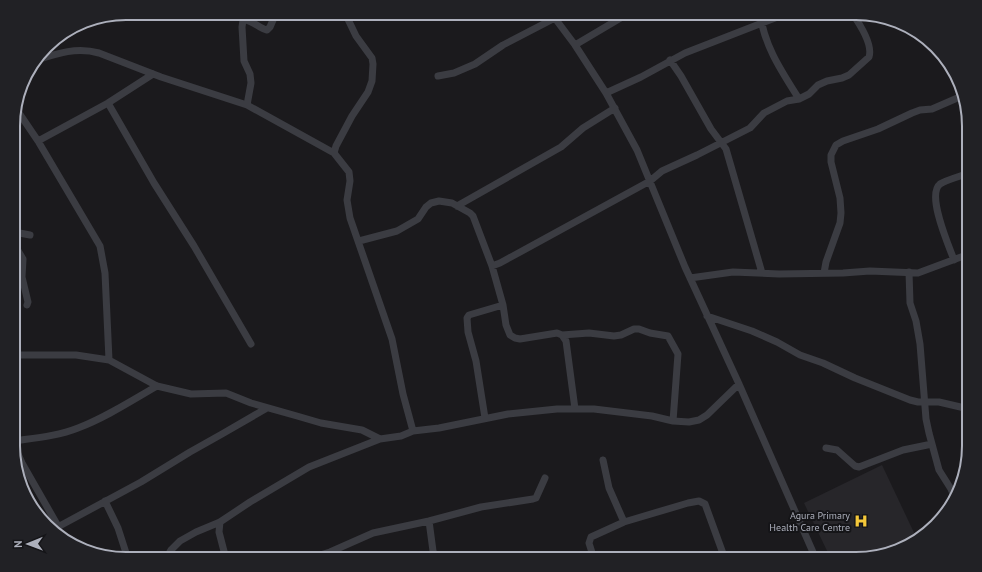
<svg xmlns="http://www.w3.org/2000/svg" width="982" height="572" font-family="'PT Sans',sans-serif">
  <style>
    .built { fill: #27262a }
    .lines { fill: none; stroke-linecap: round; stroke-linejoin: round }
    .minor { stroke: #3b3c42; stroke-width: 7 }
    .labels { text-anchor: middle; stroke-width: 4; stroke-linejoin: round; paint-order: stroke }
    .poi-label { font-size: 10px; fill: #adb0bc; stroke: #151518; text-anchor: end }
    .rim { fill: none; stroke: #adb0bc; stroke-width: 2 }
  </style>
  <rect width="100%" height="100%" fill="#1b1a1d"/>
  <!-- built -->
  <path class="built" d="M 882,465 L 917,539 L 912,544 L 863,559 L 831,559 L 804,503 Z"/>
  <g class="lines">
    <!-- minor -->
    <path class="minor" d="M 551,13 L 575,45 L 606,93 L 637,150 L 685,267 L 739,384 L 816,559
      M 760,13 C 764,46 782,72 799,99
      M 575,45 L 629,13
      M 37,60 C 58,53 77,47 99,53 L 161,77 L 247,105 L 334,153 L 349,172 L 350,181 L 347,200 L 350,218 L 392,339 L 403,394 L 413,431
      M 670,60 L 681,76 L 711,129 L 726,149 L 762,273
      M 438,76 L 454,73 L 475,64 L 503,45 L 555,18
      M 606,93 L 641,77 L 685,53 L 788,13
      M 108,103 L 154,183 L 194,246 L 251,344
      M 247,105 L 251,83 L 250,74 L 244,61 L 242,27 L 243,20 C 251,19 259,28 267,30 L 270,27 L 276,13
      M 15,107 L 38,141 L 100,246 L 105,273 L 109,360
      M 38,141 L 108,103 L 153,74
      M 334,153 L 336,146 L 352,116 L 368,92 L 372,81 L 373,64 L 372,58 L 356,36 L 345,13
      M 457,206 L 561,147 L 583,128 L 615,108
      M 14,232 L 30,235
      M 359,241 L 397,231 L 418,219 L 426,207 L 431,203 L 439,201 L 452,203 L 470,213 L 473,216 L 492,266 L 500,263 L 650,181 L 662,171 L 697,155 L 750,128 L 764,113 L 787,101 L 799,99 L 809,94 L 818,85 L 827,81 L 842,78 L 849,75 L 869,57 C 873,45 859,23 852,13
      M 14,244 L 23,259 L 22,277 L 28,302 L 27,305
      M 954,260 C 949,246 926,195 940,184 C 946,180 961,176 969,173
      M 492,266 L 503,305 L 506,325 L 510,335 L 515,338 L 520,339 L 557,333 L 562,335 L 566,341 L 575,409
      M 909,272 L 910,303 L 916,321 L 920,344 L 926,419 L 929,433 L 939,470 L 951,489 L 955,498
      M 824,273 L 826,262 L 840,223 L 841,213 L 840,198 L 831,162 L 831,155 L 836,145 L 843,141 L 878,129 L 912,113 L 920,110 L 932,109 L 962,96
      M 690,278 L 733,272 L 779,274 L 843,273 L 870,271 L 918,273 L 969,254
      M 707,316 L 752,331 L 777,342 L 800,355 L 823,363 L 855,378 L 910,400 L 918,402 L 939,402 L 969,409
      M 562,335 L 589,333 L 614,336 L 621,335 L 634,329 L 639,329 L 650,333 L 668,336 L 678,354 L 673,421
      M 14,355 L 76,355 L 109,360 L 157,386 L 191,394 L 226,393 L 251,403 L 297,416 L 321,423 L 362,430 L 380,439 L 401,436 L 413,431 L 439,428 L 508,414 L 557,409 L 594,409 L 652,416 L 673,421 L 689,422 L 699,420 L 707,415 L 739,384
      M 485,418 L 476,361 L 468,332 L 467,318 L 469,315 L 503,305
      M 14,441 C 35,438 58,436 78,428 C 105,418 131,401 157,386
      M 14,445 L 22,463 L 58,526
      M 826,448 L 837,450 L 855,466 L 859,467 L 903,450 L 932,444
      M 603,460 L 609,488 L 624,522
      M 105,501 L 118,528 L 128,559
      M 429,521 L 433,551 L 436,559
      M 220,522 L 219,532 L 226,559
      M 54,529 L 141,482 L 190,452 L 222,434 L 267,408
      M 166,559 L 171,550 L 180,541 L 196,532 L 220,522 L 250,502 L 309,467 L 380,439
      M 307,559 L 330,552 L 373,533 L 429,521 L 481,507 L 533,499 L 536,498 L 545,478
      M 594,559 L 589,543 L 591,537 L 624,522 L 688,503 L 699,501 L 705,504 L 725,559"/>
  </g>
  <!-- icons -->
  <defs>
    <g id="hospital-bare" transform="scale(1.08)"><path d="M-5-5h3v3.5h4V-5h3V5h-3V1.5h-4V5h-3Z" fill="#f5c83a" stroke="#151518" stroke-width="2.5" paint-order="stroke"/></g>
  </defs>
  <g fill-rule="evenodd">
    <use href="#hospital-bare" x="861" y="521"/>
  </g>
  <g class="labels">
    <!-- poi labels -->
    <g class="poi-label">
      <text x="850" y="519">Agura Primary<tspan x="850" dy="12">Health Care Centre</tspan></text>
    </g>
  </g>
  <!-- crop -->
  <path d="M0 0H982V572H0ZM126 20H856A106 106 0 0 1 962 126V446A106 106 0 0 1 856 552H126A106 106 0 0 1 20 446V126A106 106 0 0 1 126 20Z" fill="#212125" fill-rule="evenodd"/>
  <path class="rim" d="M126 20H856A106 106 0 0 1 962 126V446A106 106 0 0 1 856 552H126A106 106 0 0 1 20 446V126A106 106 0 0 1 126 20Z"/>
  <!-- north arrow -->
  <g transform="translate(28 544) rotate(269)" stroke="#151518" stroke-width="3" paint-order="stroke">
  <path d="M0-3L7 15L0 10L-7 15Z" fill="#adb0bc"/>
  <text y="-6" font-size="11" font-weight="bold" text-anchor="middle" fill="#adb0bc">N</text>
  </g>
</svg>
